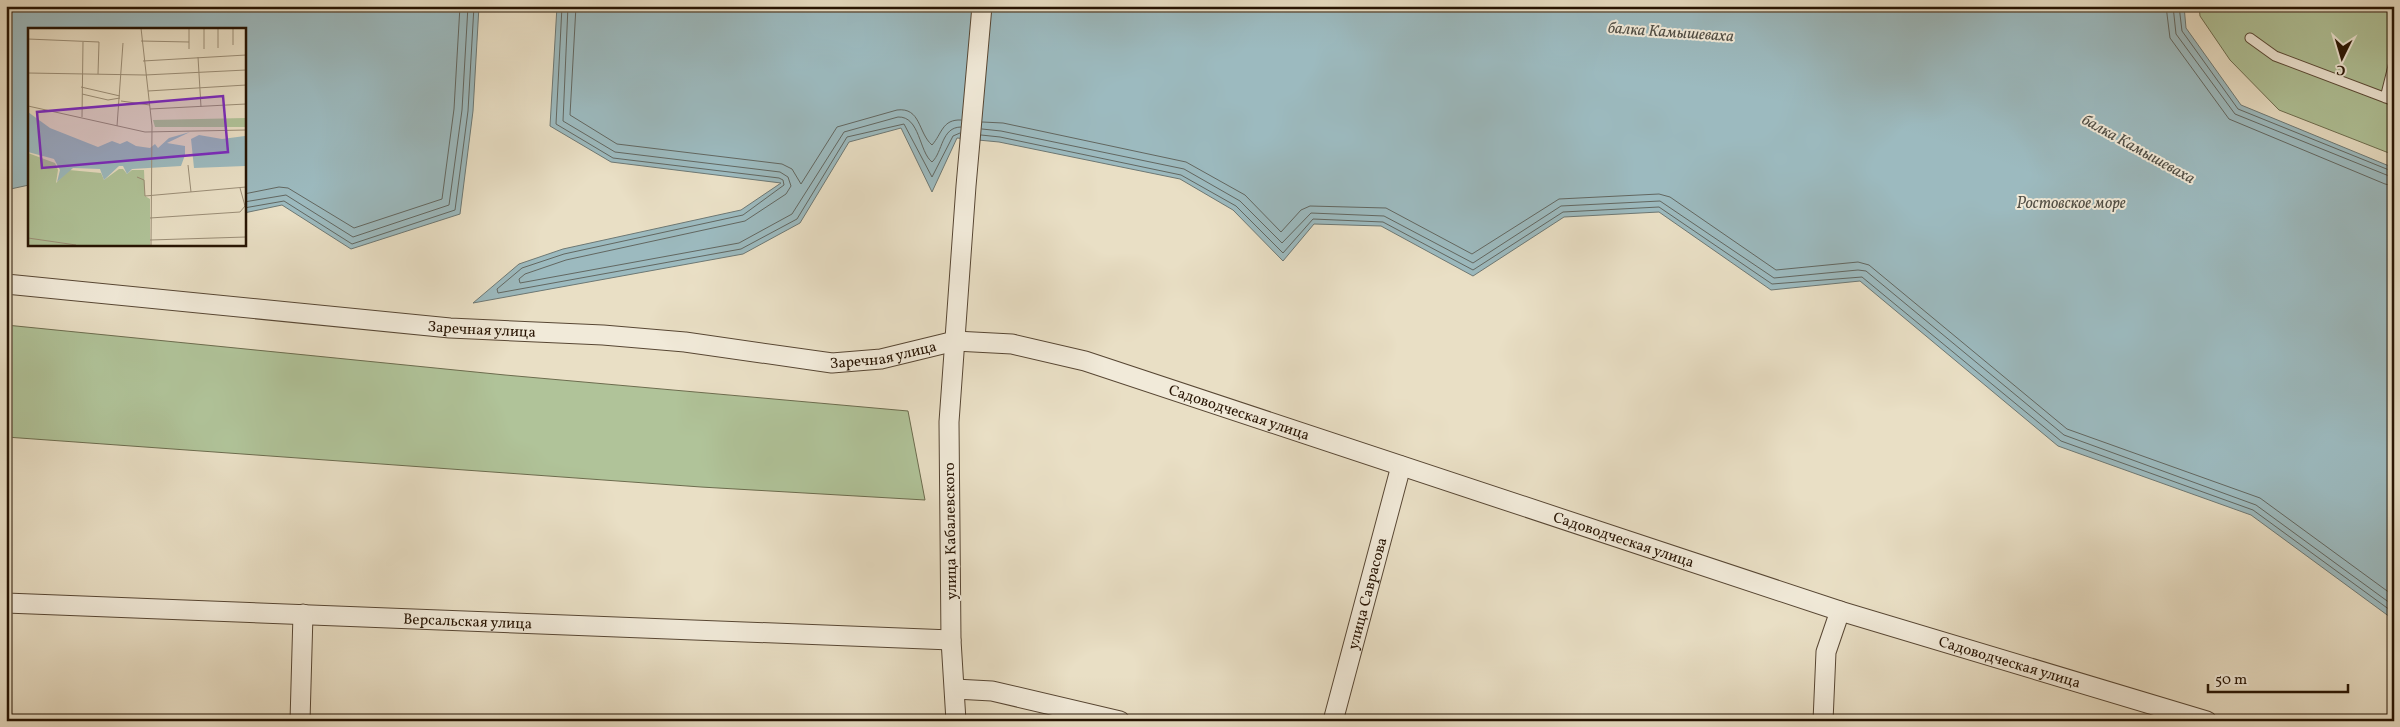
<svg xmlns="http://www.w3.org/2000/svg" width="2400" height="727" font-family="Vollkorn,serif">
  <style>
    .green { fill: #b0c399; stroke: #6c6c4e }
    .water { fill: #9cbabf; stroke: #6d7874 }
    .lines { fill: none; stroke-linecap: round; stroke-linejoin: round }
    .shore { stroke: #626761; stroke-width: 1 }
    .service-casing { stroke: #584734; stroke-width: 11 }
    .minor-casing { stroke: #584734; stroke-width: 21 }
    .service { stroke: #f1ead9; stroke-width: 9 }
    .minor { stroke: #f1ead9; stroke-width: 19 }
    .labels { text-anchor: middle; stroke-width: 4; stroke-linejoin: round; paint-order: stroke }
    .street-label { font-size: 15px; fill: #271403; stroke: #f1ead9 }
    .water-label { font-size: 16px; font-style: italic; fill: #504e45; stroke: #f1ead9 }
    .inset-road { fill: none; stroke: #9b8e77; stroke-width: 1 }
    .view { fill: #7b2cbf; fill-opacity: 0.15; stroke: #7b2cbf; stroke-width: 2.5 }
    .inset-edge { fill: none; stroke: #271403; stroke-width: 2.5 }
  </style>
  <rect width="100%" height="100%" fill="#e9dfc5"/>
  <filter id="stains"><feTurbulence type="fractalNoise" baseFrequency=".004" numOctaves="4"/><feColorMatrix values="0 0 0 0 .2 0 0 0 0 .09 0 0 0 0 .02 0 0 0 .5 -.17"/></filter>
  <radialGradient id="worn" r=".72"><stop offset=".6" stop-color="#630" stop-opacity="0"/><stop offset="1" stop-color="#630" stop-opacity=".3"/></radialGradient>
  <!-- green -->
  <path class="green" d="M 2199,6 L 2394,6 L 2394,155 L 2279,110 L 2230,60 L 2200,16 Z
    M 6,325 L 505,375 L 908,411 L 925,500 L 701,487 L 6,437 Z"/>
  <!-- water -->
  <path class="water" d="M 6,6 L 479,6 L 473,111 L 460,214 L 351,249 L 282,205 L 244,213 L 244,29 L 29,29 L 29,185 L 6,190 Z
    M 557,6 L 2184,6 L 2186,28 L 2241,105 L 2394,168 L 2394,620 L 2251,515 L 2058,446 L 1860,281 L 1771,290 L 1659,212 L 1564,217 L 1473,276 L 1381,226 L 1314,224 L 1283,261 L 1233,210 L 1180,179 L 999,142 L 957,138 L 932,192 L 901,128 L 849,142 L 800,223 L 743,254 L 473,303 L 519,264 L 563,249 L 741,210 L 781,183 L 611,162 L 550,126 Z"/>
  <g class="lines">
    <!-- shore -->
    <path class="shore" d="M 562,6 L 556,124 L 613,158 L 779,178 L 783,180 L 784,185 L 743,215 L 564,254 L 522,268 L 497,289 L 498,293 L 741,249 L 797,219 L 847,137 L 904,124 L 932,177 L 953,136 L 960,133
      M 568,6 L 563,121 L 615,152 L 780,172 L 788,177 L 791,186 L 786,194 L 745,221 L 566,260 L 525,274 L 519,279 L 520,283 L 739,243 L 792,214 L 844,132 L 898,117 C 920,116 919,152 932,162 C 943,152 941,127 961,127
      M 576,6 L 570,115 L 617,144 L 782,164 L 792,169 L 801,184 L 837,127 L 897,110 C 921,107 918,133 932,145 C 942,134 942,119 961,120
      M 2166,6 L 2170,38 L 2229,119 L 2385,184 L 2394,186
      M 2173,6 L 2176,34 L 2235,114 L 2394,178
      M 2179,6 L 2182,31 L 2238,109 L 2394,172
      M 982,122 L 1003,123 L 1186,162 L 1245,195 L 1281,232 L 1301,210 L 1310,206 L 1386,208 L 1472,254 L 1559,199 L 1659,194 L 1670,197 L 1776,270 L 1858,262 L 1869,265 L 2067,429 L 2260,498 L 2394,596
      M 982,129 L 1001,131 L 1184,169 L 1240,201 L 1282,243 L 1311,213 L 1384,216 L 1473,263 L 1561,206 L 1660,201 L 1774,278 L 1858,270 L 1866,271 L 2064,435 L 2256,505 L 2394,606
      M 981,135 L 1000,137 L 1181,175 L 1236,206 L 1283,253 L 1313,219 L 1383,222 L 1473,270 L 1563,212 L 1659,207 L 1772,284 L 1862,277 L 2061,441 L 2253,510 L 2394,613
      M 244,194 L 279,187 L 288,188 L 354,228 L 442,199 L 454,109 L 460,6
      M 244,202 L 286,195 L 353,237 L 449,205 L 462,110 L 468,6
      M 244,208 L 284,201 L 352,244 L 455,210 L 468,111 L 474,6"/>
    <!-- service casing -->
    <g class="service-casing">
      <path id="service" d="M 2250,38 L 2275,56 L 2394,101
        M 2385,98 L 2394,62"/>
    </g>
    <!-- minor casing -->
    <g class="minor-casing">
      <g id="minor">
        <path id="s1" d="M 6,284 L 450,328 L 603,335 L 685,342 L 832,363 L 881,359 L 955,341 L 1012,344 L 1085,361 L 1840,611 L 2207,721"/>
        <path id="s2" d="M 6,603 L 951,640"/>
        <path d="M 955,689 L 992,691 L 1120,721"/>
        <path d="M 300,721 L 303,614"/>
        <path d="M 956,721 L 951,640 L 949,422 L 966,186 L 982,6"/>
        <path id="s3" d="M 1333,721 L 1401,466"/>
        <path d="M 1823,721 L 1826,652 L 1840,611"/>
      </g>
    </g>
    <!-- service -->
    <use href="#service" class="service"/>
    <!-- minor -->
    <use href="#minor" class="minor"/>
  </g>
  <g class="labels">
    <!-- street labels -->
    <g class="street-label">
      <text dy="5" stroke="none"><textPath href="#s1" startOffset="478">Заречная улица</textPath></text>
      <text dy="5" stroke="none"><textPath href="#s1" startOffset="882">Заречная улица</textPath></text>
      <text dy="5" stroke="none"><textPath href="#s1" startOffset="1250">Садоводческая улица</textPath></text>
      <text transform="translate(950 531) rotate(-91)" y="5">улица Кабалевского</text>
      <text dy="5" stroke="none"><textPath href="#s1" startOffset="1655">Садоводческая улица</textPath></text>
      <text dy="5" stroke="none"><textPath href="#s3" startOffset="132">улица Саврасова</textPath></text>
      <text dy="5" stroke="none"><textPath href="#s2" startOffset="462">Версальская улица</textPath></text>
      <text dy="5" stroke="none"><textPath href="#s1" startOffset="2060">Садоводческая улица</textPath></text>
    </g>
    <!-- water labels -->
    <g class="water-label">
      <text transform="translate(1671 31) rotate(4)" y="6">балка Камышеваха</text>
      <text transform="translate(2139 148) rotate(29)" y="6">балка Камышеваха</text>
      <text x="2071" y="208">Ростовское море</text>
    </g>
  </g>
  <!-- overview -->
  <g transform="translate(28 28)">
    <rect width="218" height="218" fill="#e9dfc5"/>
    <path d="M 217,90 L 217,99 L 127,99 L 125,92 ZM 0,125 L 27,135 L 30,142 L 28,155 L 41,142 L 73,145 L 76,152 L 91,141 L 95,141 L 99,146 L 104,142 L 116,142 L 117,168 L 122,171 L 122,217 L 0,217 Z" fill="#b0c399"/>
    <path d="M 0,84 L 22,100 L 70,119 L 84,113 L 92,116 L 99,113 L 108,118 L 122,120 L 127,116 L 130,120 L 141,110 L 162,104 L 139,115 L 157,118 L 157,127 L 153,138 L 104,141 L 99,146 L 95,138 L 91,138 L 76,152 L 72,141 L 45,140 L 29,154 L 32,142 L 26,131 L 0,124 ZM 171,107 L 194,111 L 217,108 L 217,138 L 166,140 L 163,111 Z" fill="#9cbabf"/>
    <path class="inset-road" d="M 113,0 L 124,98 L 123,217M 0,11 L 71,14 L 70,46M 113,13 L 161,14M 205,17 L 205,0M 190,20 L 190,0M 161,21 L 161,0M 176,21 L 176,0M 170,29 L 173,79M 115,33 L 218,27M 0,45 L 117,47 L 218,42M 53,59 L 92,68M 120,63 L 218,57M 54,66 L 80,72 L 92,70M 93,73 L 122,77M 0,78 L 117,104 L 218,102M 122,81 L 218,76M 54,89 L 55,14M 89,98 L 95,15M 160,137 L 163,164M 109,149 L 116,152 L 117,168 L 218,159M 212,160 L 217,178M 122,190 L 212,184 L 217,178M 0,210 L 48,217M 122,212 L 218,209"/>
    <path class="view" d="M 195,68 L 200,124 L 14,140 L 9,84 Z"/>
    <rect width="218" height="218" class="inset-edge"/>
  </g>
  <!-- margin -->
  <rect width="2400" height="727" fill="none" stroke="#e9dfc5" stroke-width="25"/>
  <rect x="8" y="8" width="2385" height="712" fill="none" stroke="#271403" stroke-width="2.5"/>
  <rect x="12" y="12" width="2375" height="702" fill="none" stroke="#271403"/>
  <!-- north arrow -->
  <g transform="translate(2342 58) rotate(185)" stroke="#f1ead9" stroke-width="4" paint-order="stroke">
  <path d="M0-4L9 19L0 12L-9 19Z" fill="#271403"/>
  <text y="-8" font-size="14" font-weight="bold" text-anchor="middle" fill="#271403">С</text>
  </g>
  <!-- scale -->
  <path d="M2208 684v8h140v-8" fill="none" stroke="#271403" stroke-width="2.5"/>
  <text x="2215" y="684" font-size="15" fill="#271403" stroke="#f1ead9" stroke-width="4" paint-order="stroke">50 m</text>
  <rect width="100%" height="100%" filter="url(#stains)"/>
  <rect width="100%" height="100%" fill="url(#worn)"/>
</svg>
